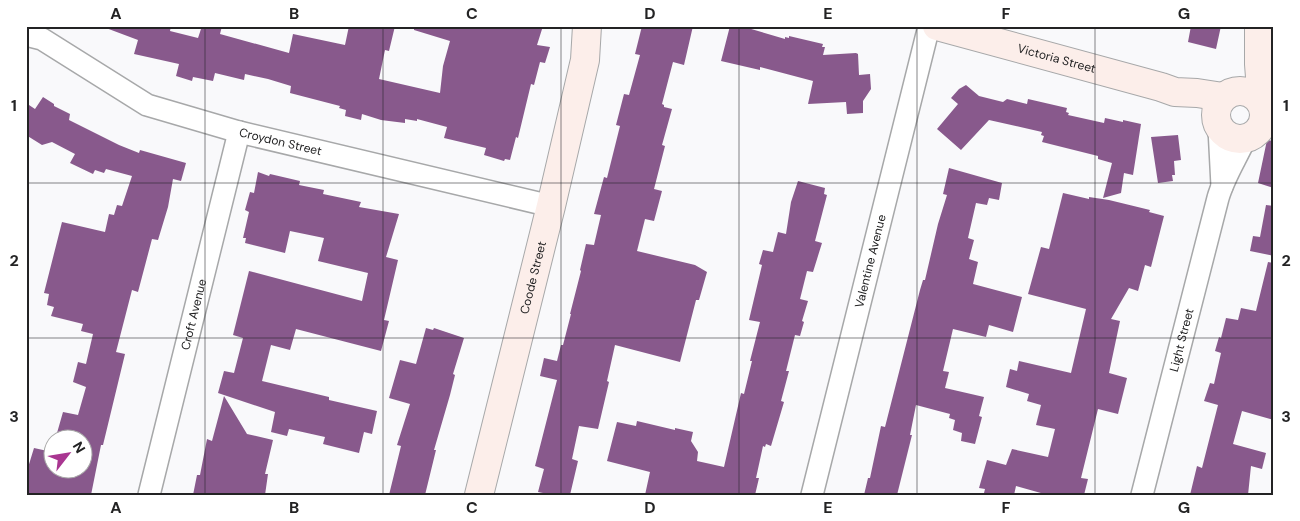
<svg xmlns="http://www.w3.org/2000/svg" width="1300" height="521" font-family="'DM Sans',sans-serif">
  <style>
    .building { fill: #88598c }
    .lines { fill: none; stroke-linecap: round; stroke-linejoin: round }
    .street-casing { stroke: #a7a8a9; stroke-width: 24 }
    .secondary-casing { stroke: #a7a8a9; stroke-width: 30 }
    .street { stroke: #fff; stroke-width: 21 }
    .secondary { stroke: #fceeea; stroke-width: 28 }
    .grid { fill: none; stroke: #232324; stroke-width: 1; stroke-opacity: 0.55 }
    .labels { text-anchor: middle; stroke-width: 5; stroke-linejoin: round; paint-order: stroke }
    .street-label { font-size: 12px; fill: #232324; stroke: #fff }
    .neatline { fill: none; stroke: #232324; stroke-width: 2 }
    .grid-label { font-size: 16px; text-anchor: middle; font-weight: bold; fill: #232324 }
  </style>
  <rect width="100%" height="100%" fill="#f9f9fb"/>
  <!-- building -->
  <path class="building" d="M 106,26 L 171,26 L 170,31 L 198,38 L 202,26 L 222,26 L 220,34 L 289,53 L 293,34 L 345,45 L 349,26 L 395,26 L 389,51 L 385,50 L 379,79 L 440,93 L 443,66 L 450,41 L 414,30 L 414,26 L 543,26 L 537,45 L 550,47 L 545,63 L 540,62 L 534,85 L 531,84 L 518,138 L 516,137 L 510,160 L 505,159 L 504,161 L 484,155 L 486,148 L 444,138 L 447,127 L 417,119 L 417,121 L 405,119 L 405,123 L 381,120 L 362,114 L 361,120 L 345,116 L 346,110 L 339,108 L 340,106 L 290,93 L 291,86 L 268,79 L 245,74 L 244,80 L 215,73 L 213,81 L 193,77 L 192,81 L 176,76 L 179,64 L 134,54 L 138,40 L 106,28 Z
    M 642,26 L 693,26 L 684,65 L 673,62 L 662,104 L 664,105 L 664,107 L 672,109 L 662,145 L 665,146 L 654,189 L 662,191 L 654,221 L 645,219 L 637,251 L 695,265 L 707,272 L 699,300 L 696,300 L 680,362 L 615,345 L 607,381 L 609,382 L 598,429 L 579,426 L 572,459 L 578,461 L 570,495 L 542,495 L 543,493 L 538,492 L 544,469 L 535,466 L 557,380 L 540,376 L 544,358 L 557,361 L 561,345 L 563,345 L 571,314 L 570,314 L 581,271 L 580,270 L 586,244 L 594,245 L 601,215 L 594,214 L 604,177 L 607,178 L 620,126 L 616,125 L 624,94 L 629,95 L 640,55 L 635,54 Z
    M 730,26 L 741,26 L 785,39 L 785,37 L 789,38 L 789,36 L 823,44 L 822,47 L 825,47 L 823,55 L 856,53 L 858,54 L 859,75 L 870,74 L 871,89 L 863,101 L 863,113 L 847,114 L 846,102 L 808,104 L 813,81 L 760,67 L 760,70 L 721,61 Z
    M 1191,26 L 1221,26 L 1216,49 L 1188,42 Z
    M 966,85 L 979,96 L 1003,102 L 1007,99 L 1027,104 L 1028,99 L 1067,108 L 1066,112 L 1069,113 L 1068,115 L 1104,123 L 1105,118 L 1123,122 L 1123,120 L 1141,124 L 1133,175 L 1124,173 L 1121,193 L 1103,198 L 1112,163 L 1098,159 L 1098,156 L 1042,142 L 1044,136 L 1041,135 L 1042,132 L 989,120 L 961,150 L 937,129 L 958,104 L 951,98 L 959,89 Z
    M 43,97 L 54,104 L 54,106 L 70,114 L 69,120 L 119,145 L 139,153 L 140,150 L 186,163 L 181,181 L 173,179 L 168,207 L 158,240 L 152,239 L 138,292 L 132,290 L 116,352 L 125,354 L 103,445 L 101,445 L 91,495 L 26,495 L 26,474 L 34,448 L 52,452 L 52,468 L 82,468 L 82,438 L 57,433 L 63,412 L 78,415 L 86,387 L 73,382 L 78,362 L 86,364 L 93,334 L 81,331 L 83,324 L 51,316 L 54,307 L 47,305 L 49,294 L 44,293 L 62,222 L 105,232 L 109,214 L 114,215 L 117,205 L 122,206 L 132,176 L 106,169 L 104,173 L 95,170 L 93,174 L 70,163 L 75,154 L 52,142 L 42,145 L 26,135 L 26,103 L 35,109 Z
    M 1178,135 L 1181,160 L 1174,161 L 1175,175 L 1172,175 L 1173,181 L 1158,183 L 1151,137 Z
    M 1267,140 L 1274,141 L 1274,188 L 1258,183 Z
    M 949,168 L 1002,183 L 999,200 L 989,198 L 987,205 L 976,203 L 968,238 L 974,240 L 969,259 L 978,262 L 973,284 L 1022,297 L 1013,332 L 989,325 L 986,337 L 953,329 L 943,371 L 949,372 L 945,388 L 984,397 L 979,416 L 982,417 L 975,444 L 961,441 L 962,433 L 953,430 L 955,420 L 949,418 L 950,414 L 916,405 L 910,435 L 912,435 L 897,495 L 864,495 L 868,478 L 870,478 L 881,426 L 885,427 L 920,290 L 923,280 L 925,280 L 938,224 L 947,195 L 943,194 Z
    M 258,172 L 269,176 L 270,174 L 300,181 L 299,185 L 324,190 L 323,194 L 361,202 L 359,207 L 399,214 L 386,257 L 398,260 L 384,320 L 389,321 L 381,351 L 296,329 L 290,350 L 271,345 L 262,381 L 329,397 L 329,400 L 377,411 L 372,434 L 364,432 L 359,453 L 323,444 L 325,437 L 289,429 L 287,436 L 271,432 L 275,412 L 218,393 L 224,371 L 234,373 L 243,338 L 233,335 L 249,271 L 362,301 L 368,273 L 318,261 L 324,238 L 290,231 L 285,253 L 245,243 L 246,238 L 243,238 L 249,212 L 245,210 L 250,192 L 254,193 Z
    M 798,181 L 825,188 L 824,194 L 827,195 L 815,241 L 822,243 L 813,272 L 807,271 L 800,299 L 808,301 L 802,321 L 804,322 L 800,336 L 795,335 L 786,371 L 789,371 L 781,401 L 784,402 L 771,446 L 766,444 L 765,447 L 763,446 L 756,478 L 759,478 L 755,495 L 645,495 L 650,472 L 607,461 L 617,422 L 636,426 L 637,421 L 675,430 L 675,428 L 693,432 L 691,441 L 698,452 L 697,461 L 724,467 L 741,393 L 744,394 L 752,361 L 750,361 L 760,322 L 749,320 L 762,265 L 759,264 L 763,250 L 773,252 L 778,232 L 786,234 L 791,202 Z
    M 1063,193 L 1089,199 L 1089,197 L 1109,200 L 1150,210 L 1149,212 L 1164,216 L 1151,267 L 1145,265 L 1138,291 L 1129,288 L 1111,319 L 1120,321 L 1109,373 L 1127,378 L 1118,414 L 1098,409 L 1081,478 L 1088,479 L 1084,495 L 1048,495 L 1016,486 L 1014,495 L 993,495 L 984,493 L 985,489 L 979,488 L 987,460 L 1006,465 L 1012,449 L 1048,457 L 1055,429 L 1036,425 L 1041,405 L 1027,401 L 1029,394 L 1006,387 L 1010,369 L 1017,371 L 1019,361 L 1071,373 L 1086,309 L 1028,294 L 1041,247 L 1049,249 Z
    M 1266,205 L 1274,206 L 1274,256 L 1250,251 L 1253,236 L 1260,237 Z
    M 1268,262 L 1274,263 L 1274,420 L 1242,411 L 1233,444 L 1266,453 L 1262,469 L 1251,466 L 1248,495 L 1190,495 L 1197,466 L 1202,468 L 1218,405 L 1204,401 L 1210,383 L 1214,384 L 1221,353 L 1215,351 L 1219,337 L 1221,338 L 1226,318 L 1238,320 L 1241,308 L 1256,311 Z
    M 426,328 L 433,330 L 434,328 L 464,338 L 453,374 L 455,375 L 450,395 L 434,450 L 436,450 L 425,495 L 389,495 L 401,446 L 397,445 L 410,404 L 389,398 L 400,360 L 416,364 Z
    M 224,396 L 247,434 L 273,440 L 265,474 L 268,474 L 265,495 L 193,495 L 197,475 L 200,475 L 207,439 L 212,441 Z"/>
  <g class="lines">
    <!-- street casing -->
    <g class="street-casing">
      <g id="street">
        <path id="s1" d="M 26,35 L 42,39 L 147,105 L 239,132 L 551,206"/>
        <path d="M 1219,128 L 1222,186"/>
        <path id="s2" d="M 149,495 L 239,132"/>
        <path id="s3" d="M 812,495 L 929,26"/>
        <path id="s4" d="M 1142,495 L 1218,198 C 1224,177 1236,159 1245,139"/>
      </g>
    </g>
    <!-- secondary casing -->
    <g class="secondary-casing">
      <g id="secondary">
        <path id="s5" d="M 937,26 L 1161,87 L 1175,92 L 1197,93 L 1223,97"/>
        <path d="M 1259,26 L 1259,64 L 1262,103"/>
        <circle cx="1240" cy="115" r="24"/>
        <path id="s6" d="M 479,495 L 551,206 L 585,60 L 587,26"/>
      </g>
    </g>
    <!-- street -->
    <use href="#street" class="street"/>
    <!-- secondary -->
    <use href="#secondary" class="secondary"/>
  </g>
  <!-- grid -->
  <path class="grid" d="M 205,26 L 205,495M 383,26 L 383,495M 561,26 L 561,495M 739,26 L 739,495M 917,26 L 917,495M 1095,26 L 1095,495M 26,183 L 1274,183M 26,338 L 1274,338"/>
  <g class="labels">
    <!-- street labels -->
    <g class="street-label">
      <text dy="4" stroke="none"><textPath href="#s5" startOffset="124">Victoria Street</textPath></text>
      <text dy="4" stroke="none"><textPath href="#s1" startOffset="279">Croydon Street</textPath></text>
      <text dy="4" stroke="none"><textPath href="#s3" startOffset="241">Valentine Avenue</textPath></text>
      <text dy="4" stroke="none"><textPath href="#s6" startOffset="224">Coode Street</textPath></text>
      <text dy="4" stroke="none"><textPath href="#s2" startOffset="186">Croft Avenue</textPath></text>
      <text dy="4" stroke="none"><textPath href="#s4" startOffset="160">Light Street</textPath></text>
    </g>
  </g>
  <!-- border -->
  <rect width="1300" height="521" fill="none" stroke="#ffffff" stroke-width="55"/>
  <!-- north arrow -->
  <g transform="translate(68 454) rotate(59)"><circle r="24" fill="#ffffff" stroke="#a7a7a7"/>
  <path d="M0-4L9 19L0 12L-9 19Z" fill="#a93691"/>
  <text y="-8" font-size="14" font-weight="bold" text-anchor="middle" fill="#232324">N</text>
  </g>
  <rect x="28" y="28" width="1244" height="466" class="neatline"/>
  <g class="grid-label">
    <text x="116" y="19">A</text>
    <text x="294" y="19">B</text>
    <text x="472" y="19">C</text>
    <text x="650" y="19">D</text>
    <text x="828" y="19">E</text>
    <text x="1006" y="19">F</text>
    <text x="1184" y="19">G</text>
    <text x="14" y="111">1</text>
    <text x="1286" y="111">1</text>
    <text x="14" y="266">2</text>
    <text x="1286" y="266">2</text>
    <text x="14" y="422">3</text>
    <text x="1286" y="422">3</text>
    <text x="116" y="513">A</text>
    <text x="294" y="513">B</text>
    <text x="472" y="513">C</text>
    <text x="650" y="513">D</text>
    <text x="828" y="513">E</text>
    <text x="1006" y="513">F</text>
    <text x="1184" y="513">G</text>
  </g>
</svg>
